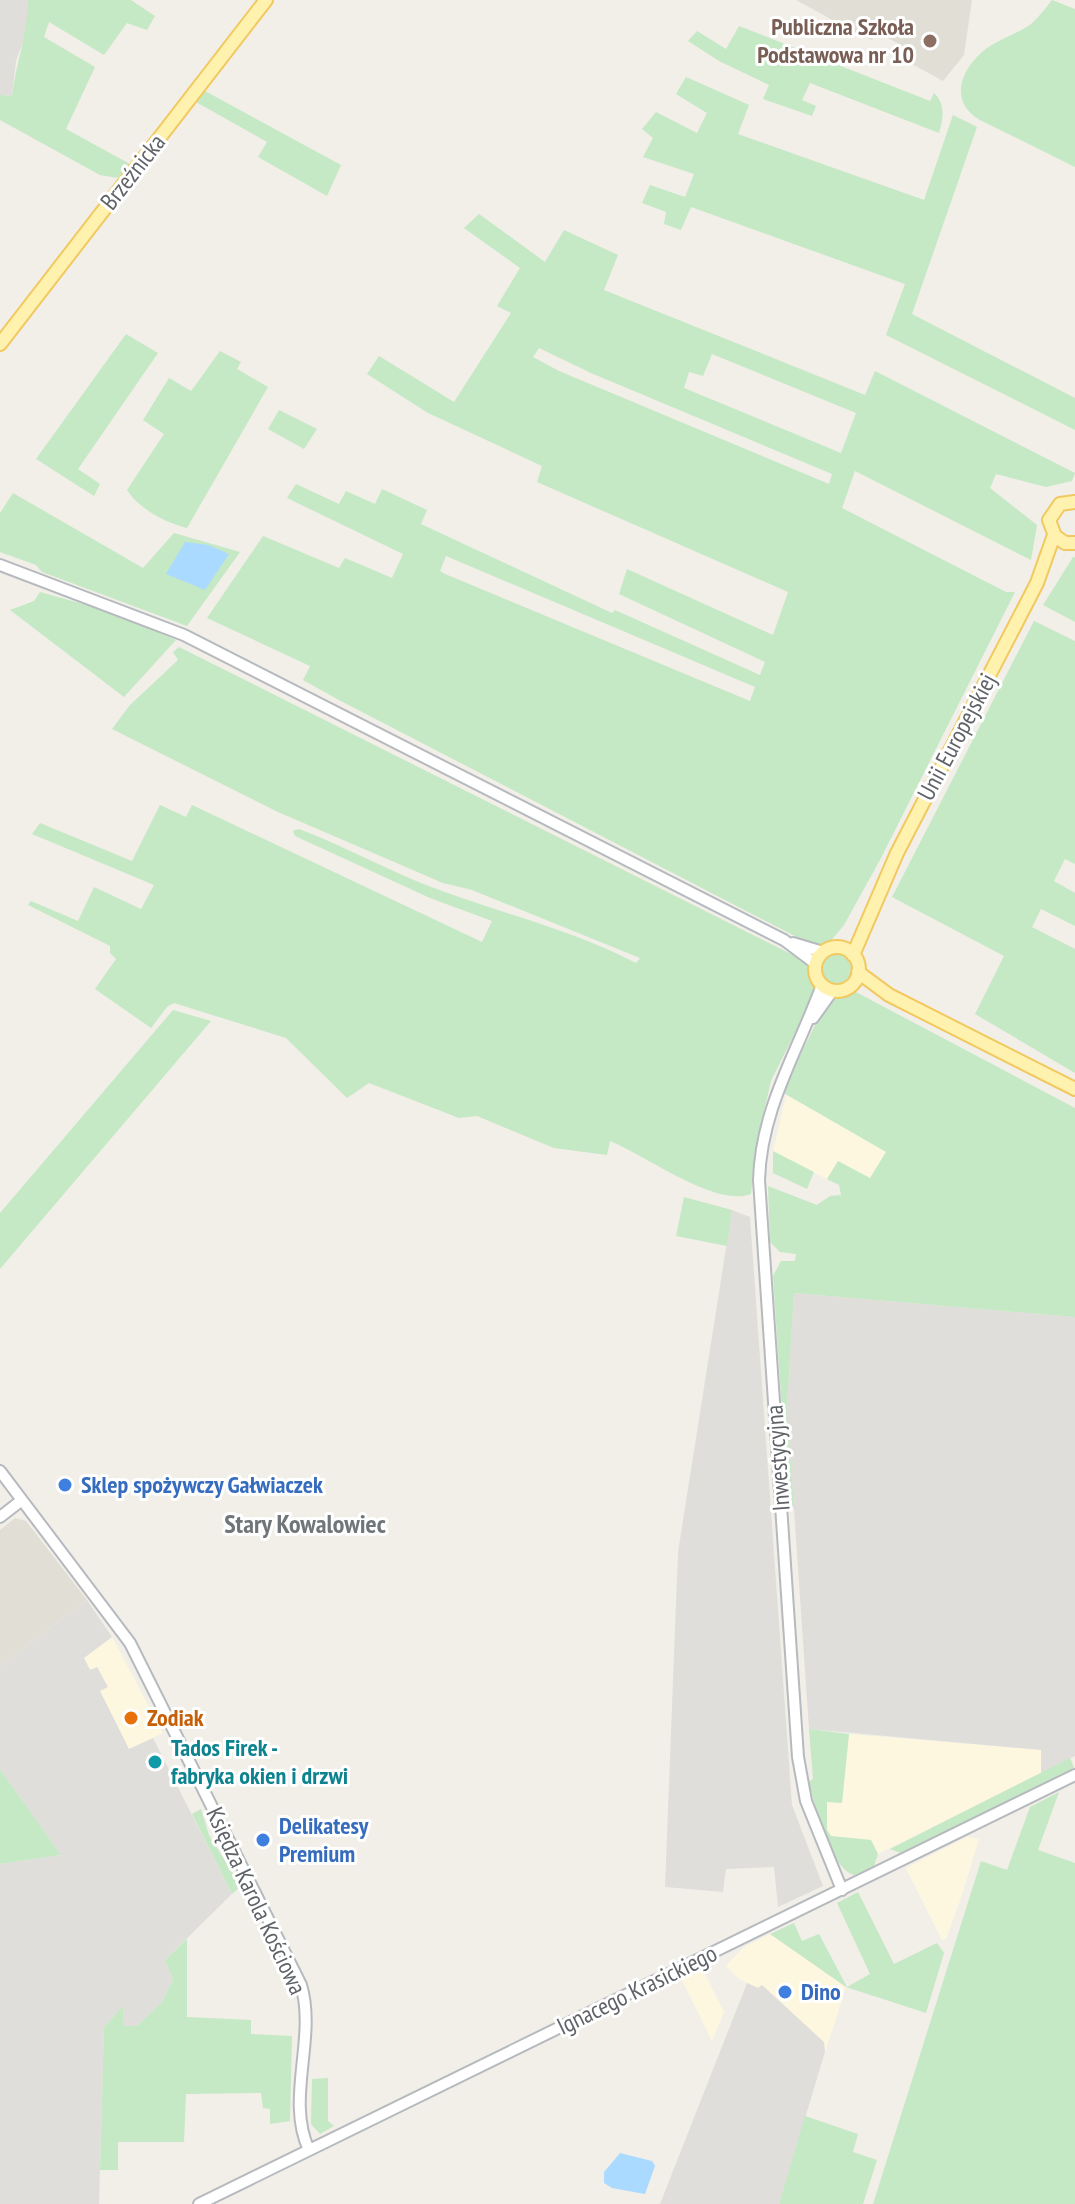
<svg xmlns="http://www.w3.org/2000/svg" width="1075" height="2204" font-family="'PT Sans Narrow',sans-serif">
  <style>
    .commercial { fill: #fef7e0 }
    .industrial { fill: #e0deda }
    .education { fill: #e1ded6 }
    .green { fill: #c5e8c5; fill-rule: evenodd }
    .water { fill: #aadaff }
    .lines { fill: none; stroke-linecap: round; stroke-linejoin: round }
    .secondary-casing { stroke: #b6babf; stroke-width: 14 }
    .primary-casing { stroke: #f2c960; stroke-width: 16 }
    .secondary { stroke: #fff; stroke-width: 10 }
    .primary { stroke: #fff2af; stroke-width: 12 }
    .education-dot { fill: #8d6e63; stroke: #fff; stroke-width: 3 }
    .shop-dot { fill: #3f7fe0; stroke: #fff; stroke-width: 3 }
    .food-dot { fill: #e8710a; stroke: #fff; stroke-width: 3 }
    .culture-dot { fill: #0f9aa8; stroke: #fff; stroke-width: 3 }
    .labels { text-anchor: middle; stroke-width: 6; stroke-linejoin: round; paint-order: stroke }
    .education-label { font-size: 24px; font-weight: bold; fill: #785e54; stroke: #fff; text-anchor: end }
    .street-label { font-size: 24px; fill: #5f6368; stroke: #fff }
    .shop-label { font-size: 24px; font-weight: bold; fill: #366cbe; stroke: #fff; text-anchor: start }
    .food-label { font-size: 24px; font-weight: bold; fill: #c56008; stroke: #fff; text-anchor: start }
    .culture-label { font-size: 24px; font-weight: bold; fill: #0d838f; stroke: #fff; text-anchor: start }
    .neighbourhood-label { font-size: 26px; font-weight: bold; fill: #70757a; stroke: #fff }
  </style>
  <rect width="100%" height="100%" fill="#f1efe8"/>
  <!-- commercial -->
  <path class="commercial" d="M 786,1095 L 886,1151 L 870,1179 L 838,1161 L 827,1179 L 773,1152 Z
    M 112,1637 L 163,1733 L 129,1749 L 100,1691 L 107,1687 L 98,1667 L 91,1671 L 84,1658 Z
    M 849,1734 L 1042,1750 L 1041,1773 L 878,1854 L 871,1840 L 831,1836 L 827,1830 L 827,1802 L 842,1803 Z
    M 967,1837 L 979,1839 L 961,1898 L 946,1939 L 942,1940 L 906,1868 Z
    M 770,1934 L 846,1987 L 825,2052 L 823,2042 L 762,1985 L 758,1988 L 739,1979 L 726,1966 L 744,1947 Z
    M 702,1969 L 724,2012 L 712,2041 L 681,1978 Z"/>
  <!-- industrial -->
  <path class="industrial" d="M 0,0 L 28,0 L 28,28 L 16,61 L 12,96 L 0,95 Z
    M 732,1210 L 750,1217 L 792,1805 L 823,1886 L 778,1907 L 774,1867 L 726,1869 L 723,1892 L 665,1887 L 678,1552 Z
    M 794,1293 L 1075,1317 L 1075,1756 L 1041,1773 L 1041,1750 L 809,1729 L 787,1407 Z
    M 87,1600 L 112,1637 L 84,1658 L 90,1670 L 97,1667 L 108,1687 L 100,1691 L 129,1749 L 153,1738 L 232,1894 L 165,1960 L 173,1979 L 162,2002 L 137,2026 L 122,2027 L 122,2007 L 104,2027 L 99,2204 L 0,2204 L 0,1864 L 61,1855 L 0,1769 L 0,1666 Z
    M 747,1983 L 758,1988 L 762,1985 L 824,2042 L 825,2052 L 779,2204 L 660,2204 Z"/>
  <!-- education -->
  <path class="education" d="M 796,0 L 972,0 L 964,55 L 943,81 L 901,58 L 906,48 L 877,32 L 872,40 L 858,34 Z
    M 15,1518 L 26,1521 L 87,1600 L 0,1666 L 0,1530 Z"/>
  <!-- green -->
  <path class="green" d="M 28,0 L 131,0 L 155,16 L 147,30 L 127,23 L 104,55 L 49,22 L 44,37 L 95,67 L 66,129 L 130,164 L 118,178 L 100,175 L 0,120 L 0,95 L 12,96 C 16,63 28,33 28,0 Z
    M 1052,0 L 1075,9 L 1075,167 L 980,120 C 951,103 958,74 981,53 C 995,40 1016,35 1031,24 C 1039,17 1045,9 1052,0 Z
    M 739,26 L 930,101 L 934,93 C 946,104 943,119 939,133 L 810,83 L 802,100 L 816,106 L 812,116 L 763,99 L 769,85 L 719,61 L 688,41 L 697,31 L 726,49 Z
    M 686,77 L 749,105 L 738,134 L 924,200 L 953,115 L 977,127 L 912,314 L 1075,398 L 1075,430 L 886,335 L 905,284 L 691,207 L 681,230 L 664,224 L 666,212 L 642,203 L 650,185 L 685,197 L 694,174 L 643,157 L 653,138 L 642,129 L 656,112 L 697,133 L 707,113 L 676,94 Z
    M 205,91 L 341,165 L 327,196 L 258,157 L 267,142 L 196,102 Z
    M 479,214 L 545,262 L 564,230 L 618,255 L 604,290 L 865,395 L 875,371 L 1075,473 L 1072,481 L 1046,487 L 996,474 L 990,488 L 1037,525 L 1031,560 L 855,471 L 842,508 L 1006,592 L 1015,592 L 881,858 L 844,925 L 829,943 L 812,945 L 337,699 L 303,680 L 310,666 L 207,618 L 263,536 L 339,568 L 345,558 L 392,578 L 403,554 L 287,498 L 296,484 L 339,504 L 346,491 L 375,504 L 382,489 L 427,510 L 421,524 L 612,613 L 615,610 L 760,675 L 765,662 L 619,594 L 627,569 L 773,635 L 788,592 L 537,482 L 542,466 L 428,413 L 367,374 L 379,356 L 454,402 L 511,313 L 497,306 L 520,268 L 464,228 ZM 539,348 L 591,373 L 832,474 L 829,484 L 559,371 L 533,357 ZM 712,354 L 856,413 L 841,453 L 684,388 L 689,372 L 703,376 ZM 446,556 L 755,687 L 750,701 L 445,574 L 440,571 Z
    M 126,334 L 158,353 L 78,469 L 100,484 L 94,496 L 36,459 Z
    M 220,351 L 241,362 L 237,369 L 268,387 L 187,528 C 166,523 139,509 127,490 L 164,434 L 143,420 L 169,378 L 191,391 Z
    M 279,410 L 317,429 L 304,449 L 268,429 Z
    M 13,493 L 143,568 L 174,533 L 240,552 L 187,626 L 42,572 L 36,565 L 0,552 L 0,513 Z
    M 1073,557 L 1075,557 L 1075,622 L 1043,605 Z
    M 40,592 L 108,611 L 176,640 L 124,697 L 10,610 L 34,601 Z
    M 1034,621 L 1075,641 L 1075,864 L 1065,859 L 1054,881 L 1075,893 L 1075,926 L 1041,909 L 1032,927 L 1075,949 L 1075,1073 L 975,1014 L 1004,956 L 892,897 Z
    M 179,647 L 811,964 L 817,988 L 771,1081 L 757,1141 L 751,1194 C 715,1208 644,1154 610,1141 L 607,1155 L 554,1148 L 477,1116 L 459,1118 L 369,1083 L 347,1098 L 286,1038 L 174,1003 L 167,1007 L 151,1028 L 95,989 L 116,959 L 110,953 L 110,946 L 28,905 L 31,901 L 78,921 L 94,887 L 141,909 L 154,885 L 32,834 L 40,823 L 132,861 L 160,805 L 186,817 L 192,805 L 482,942 L 492,921 L 430,898 L 295,836 L 293,831 L 299,829 C 345,846 388,871 434,888 C 500,913 573,930 636,963 L 640,958 L 472,890 L 443,883 L 278,812 L 112,729 L 130,705 L 178,660 L 173,652 Z
    M821 968a16 16 0 1 1 32 0a16 16 0 1 1-32 0Z
    M 854,991 L 1075,1108 L 1075,1317 L 794,1293 L 787,1407 L 794,1508 L 788,1501 L 773,1276 L 781,1261 L 795,1261 L 796,1254 L 780,1252 L 770,1242 L 768,1186 L 817,1205 L 830,1196 L 841,1195 L 839,1185 L 827,1179 L 838,1161 L 870,1178 L 886,1152 L 782,1092 L 824,1007 L 833,996 Z
    M 173,1010 L 211,1021 L 0,1269 L 0,1213 Z
    M 773,1151 L 814,1172 L 807,1189 L 773,1173 Z
    M 684,1197 L 732,1210 L 727,1246 L 676,1236 Z
    M 809,1729 L 849,1734 L 842,1803 L 827,1802 L 827,1830 L 831,1836 L 871,1840 L 878,1854 L 874,1866 L 855,1875 C 831,1871 814,1804 809,1782 L 813,1779 Z
    M 1070,1758 L 1075,1770 L 900,1853 L 890,1849 Z
    M 0,1769 L 61,1855 L 0,1864 Z
    M 1059,1792 L 1038,1850 L 1075,1863 L 1075,2204 L 873,2204 L 981,1861 L 1007,1870 L 1030,1807 Z
    M 201,1809 L 209,1835 L 241,1886 L 232,1894 L 192,1814 Z
    M 858,1892 L 894,1964 L 937,1943 L 944,1953 L 926,2013 L 846,1987 L 770,1934 L 794,1923 L 802,1941 L 819,1934 L 847,1987 L 870,1974 L 837,1903 Z
    M 187,1939 L 187,2017 L 251,2020 L 251,2034 L 292,2036 L 290,2121 L 270,2124 L 270,2109 L 263,2108 L 261,2093 L 186,2094 L 184,2142 L 118,2142 L 118,2170 L 100,2170 L 104,2027 L 123,2006 L 123,2026 L 137,2026 L 162,2002 L 173,1979 L 165,1960 Z
    M 328,2078 L 328,2121 L 334,2126 L 320,2134 L 311,2124 L 312,2079 Z
    M 805,2116 L 858,2134 L 853,2152 L 877,2160 L 863,2204 L 779,2204 Z"/>
  <!-- water -->
  <path class="water" d="M 185,542 L 208,545 L 229,554 L 205,590 L 166,574 Z
    M 620,2153 L 652,2161 L 655,2166 L 645,2194 L 612,2188 L 604,2183 L 604,2172 Z"/>
  <g class="lines">
    <!-- secondary casing -->
    <g class="secondary-casing">
      <path id="secondary" d="M 0,565 L 184,635 L 784,940 L 816,964
        M 793,943 L 823,952
        M 822,985 C 798,1051 761,1108 759,1180 L 798,1757 L 806,1801 L 842,1890
        M 813,1018 L 833,990
        M 0,1471 L 130,1643 L 301,1985 C 317,2038 285,2099 309,2150
        M 0,1517 L 22,1500
        M 199,2204 L 1075,1775"/>
    </g>
    <!-- primary casing -->
    <g class="primary-casing">
      <path id="primary" d="M 0,344 L 266,0
        M 1075,502 L 1060,504 L 1049,520 L 1055,536 L 1065,543 L 1075,543
        M815 969a22 22 0 1 1 44 0a22 22 0 1 1-44 0Z
        M 853,955 L 897,853 L 1037,583 L 1054,535
        M 858,972 L 889,995 L 1075,1089"/>
    </g>
    <!-- secondary -->
    <use href="#secondary" class="secondary"/>
    <!-- primary -->
    <use href="#primary" class="primary"/>
  </g>
  <!-- markers -->
  <circle class="education-dot" cx="930" cy="41" r="8"/>
  <g class="shop-dot">
    <circle cx="65" cy="1485" r="8"/>
    <circle cx="263" cy="1840" r="8"/>
    <circle cx="785" cy="1992" r="8"/>
  </g>
  <circle class="food-dot" cx="131" cy="1718" r="8"/>
  <circle class="culture-dot" cx="155" cy="1762" r="8"/>
  <g class="labels">
    <!-- education labels -->
    <g class="education-label">
      <text x="914" y="35">Publiczna Szkoła<tspan x="914" dy="28">Podstawowa nr 10</tspan></text>
    </g>
    <!-- street labels -->
    <g class="street-label">
      <text transform="translate(133 172) rotate(-52)" y="8">Brzeźnicka</text>
      <text transform="translate(957 737) rotate(-62)" y="8">Unii Europejskiej</text>
      <text transform="translate(778 1458) rotate(-94)" y="8">Inwestycyjna</text>
      <text transform="translate(256 1901) rotate(65)" y="8">Księdza Karola Kościowa</text>
      <text transform="translate(637 1990) rotate(-26)" y="8">Ignacego Krasickiego</text>
    </g>
    <!-- shop labels -->
    <g class="shop-label">
      <text x="81" y="1493">Sklep spożywczy Gałwiaczek</text>
      <text x="279" y="1834">Delikatesy<tspan x="279" dy="28">Premium</tspan></text>
      <text x="801" y="2000">Dino</text>
    </g>
    <!-- food labels -->
    <g class="food-label">
      <text x="147" y="1726">Zodiak</text>
    </g>
    <!-- culture labels -->
    <g class="culture-label">
      <text x="171" y="1756">Tados Firek -<tspan x="171" dy="28">fabryka okien i drzwi</tspan></text>
    </g>
    <!-- neighbourhood labels -->
    <g class="neighbourhood-label">
      <text x="305" y="1533">Stary Kowalowiec</text>
    </g>
  </g>
</svg>
